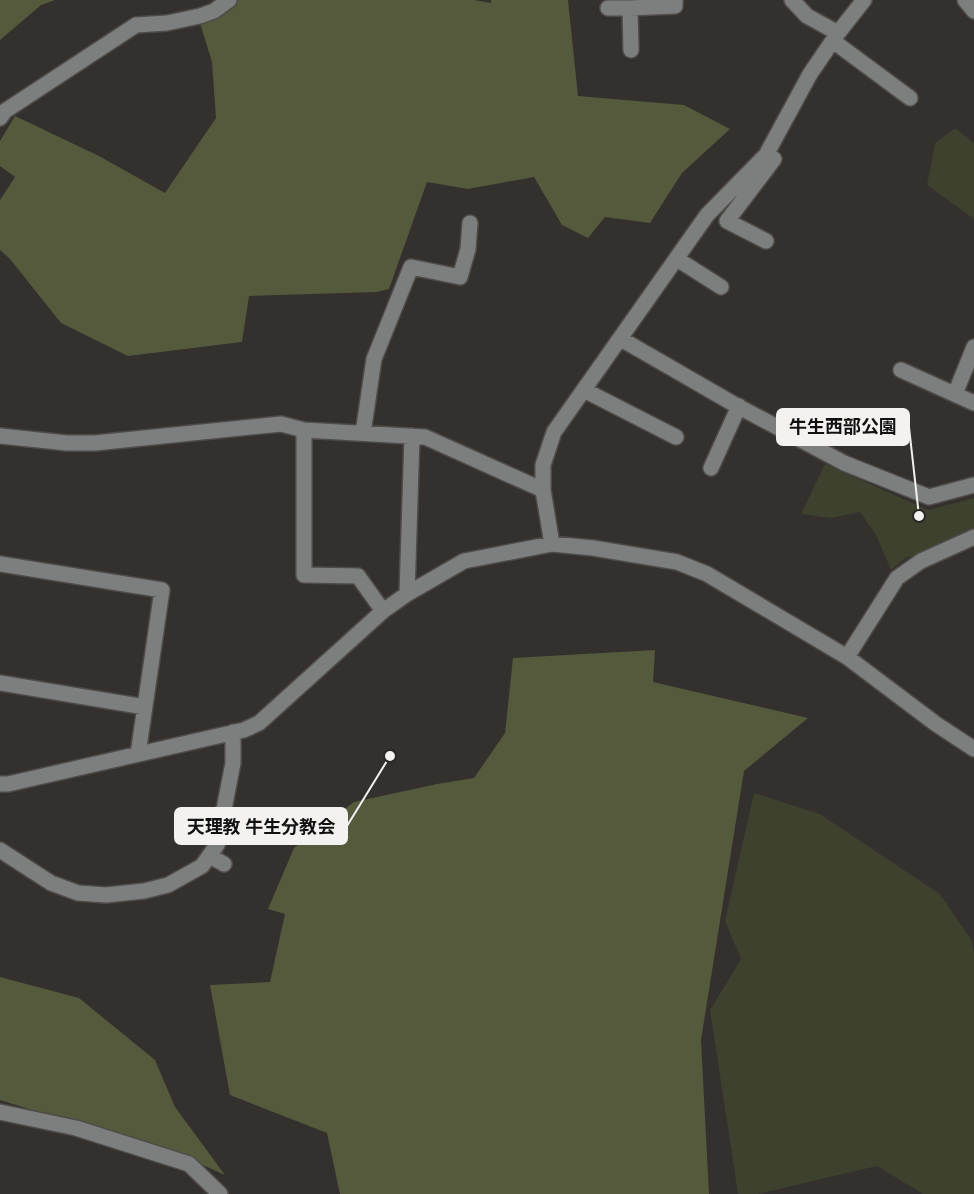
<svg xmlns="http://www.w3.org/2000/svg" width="974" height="1194" font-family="Raleway,'Noto Sans JP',sans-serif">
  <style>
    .green { fill: #3d412d }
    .forest { fill: #555a3c }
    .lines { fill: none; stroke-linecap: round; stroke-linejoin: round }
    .minor-casing { stroke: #4e4b49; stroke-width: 18 }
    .minor { stroke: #7d7f7e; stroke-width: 15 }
    .leader { fill: none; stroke: #f4f2f1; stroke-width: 2 }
    .callout-dot { fill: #f4f2f1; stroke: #292624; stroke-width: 2 }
    .callout { fill: #f4f2f1; stroke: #f4f2f1; stroke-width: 2 }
    .callout-label { font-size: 18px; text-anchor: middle; font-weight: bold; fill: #111 }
  </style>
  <rect width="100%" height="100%" fill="#33302e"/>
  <!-- green -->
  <path class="green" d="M 955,128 L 974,143 L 974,219 L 927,185 L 935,143 Z
    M 825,464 L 928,510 L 974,498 L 974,529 L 919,554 L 905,558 L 891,570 L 876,535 L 860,512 L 831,518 L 801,514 Z
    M 754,793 L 820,814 L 940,894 L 972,941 L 974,953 L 974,1194 L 923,1194 L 877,1166 L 758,1194 L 738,1194 L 710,1010 L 741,959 L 725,921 Z"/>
  <!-- forest -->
  <path class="forest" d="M 0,0 L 55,0 L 41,5 L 0,40 Z
    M 237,0 L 474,0 L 491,3 L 491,0 L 568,0 L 578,96 L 684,105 L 730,129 L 682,173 L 650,223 L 605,217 L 588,238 L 562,225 L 534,177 L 468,189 L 427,182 L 389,289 L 377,292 L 249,296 L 242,342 L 128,356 L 61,323 L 10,259 L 0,250 L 0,200 L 15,177 L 0,166 L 0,141 L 15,116 L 99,156 L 165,193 L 216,118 L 212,62 L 200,23 C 215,18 229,15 237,0 Z
    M 655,650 L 653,682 L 808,718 L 744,771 L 701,1040 L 709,1194 L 340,1194 L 327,1133 L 230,1095 L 210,985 L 270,982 L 285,914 L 268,909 L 294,848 L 354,802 L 437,784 L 474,778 L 505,733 L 513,658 Z
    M 0,977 L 79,998 L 155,1060 L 175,1107 L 225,1175 L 187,1158 L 0,1100 Z"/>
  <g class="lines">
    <!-- minor casing -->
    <g class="minor-casing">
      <path id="minor" d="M 792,0 L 807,16 L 838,33
        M 965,0 L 974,11
        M 608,8 L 630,8
        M 833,41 L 910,98
        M 631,50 L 630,8 L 675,6 L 675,0
        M 0,118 L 5,111 L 136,25 L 167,23 L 200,16 L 214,11 L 229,0
        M 766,241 L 727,221 L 774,159 L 772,158
        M 677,259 L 721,287
        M 621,339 L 732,403 L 844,463 L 929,497 L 974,485
        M 901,370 L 974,403
        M 584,390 L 676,437
        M 955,394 L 974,347
        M 304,430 L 304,575 L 358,576 L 383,611
        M 363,433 L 374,359 L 411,267 L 460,277 L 468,249 L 470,223
        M 0,436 L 67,443 L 95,443 L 281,424 L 304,430 L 425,437 L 543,490 L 552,544
        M 711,468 L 739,406
        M 543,490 L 543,465 L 554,432 L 707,215 L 766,155 L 810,74 L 838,33 L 864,0
        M 0,564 L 162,590 L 138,754
        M 407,594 L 412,436
        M 847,657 L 897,578 L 921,561 L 974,537
        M 0,683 L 145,707
        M 0,784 L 8,784 L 244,730 L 259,723 L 383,611 L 407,594 L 464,561 L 552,544 L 593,548 L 677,562 L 707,574 L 847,657 L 936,724 L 974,749
        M 0,850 L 51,883 L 78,893 L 106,895 L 144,891 L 168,885 L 202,866 L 217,845 L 233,763 L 233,732
        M 210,856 L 224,864
        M 0,1112 L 76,1128 L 189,1164 L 220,1194"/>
    </g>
    <!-- minor -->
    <use href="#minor" class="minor"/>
  </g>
  <!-- callouts -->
  <path class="leader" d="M919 516L909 427M390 756L347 826"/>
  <g class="callout-dot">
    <circle cx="919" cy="516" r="6"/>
    <circle cx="390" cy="756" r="6"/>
  </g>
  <g class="callout">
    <rect x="777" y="409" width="132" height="36" rx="6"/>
    <rect x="175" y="808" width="172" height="36" rx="6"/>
  </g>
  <g class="callout-label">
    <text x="843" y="433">牛生西部公園</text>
    <text x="261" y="833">天理教 牛生分教会</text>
  </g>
</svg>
